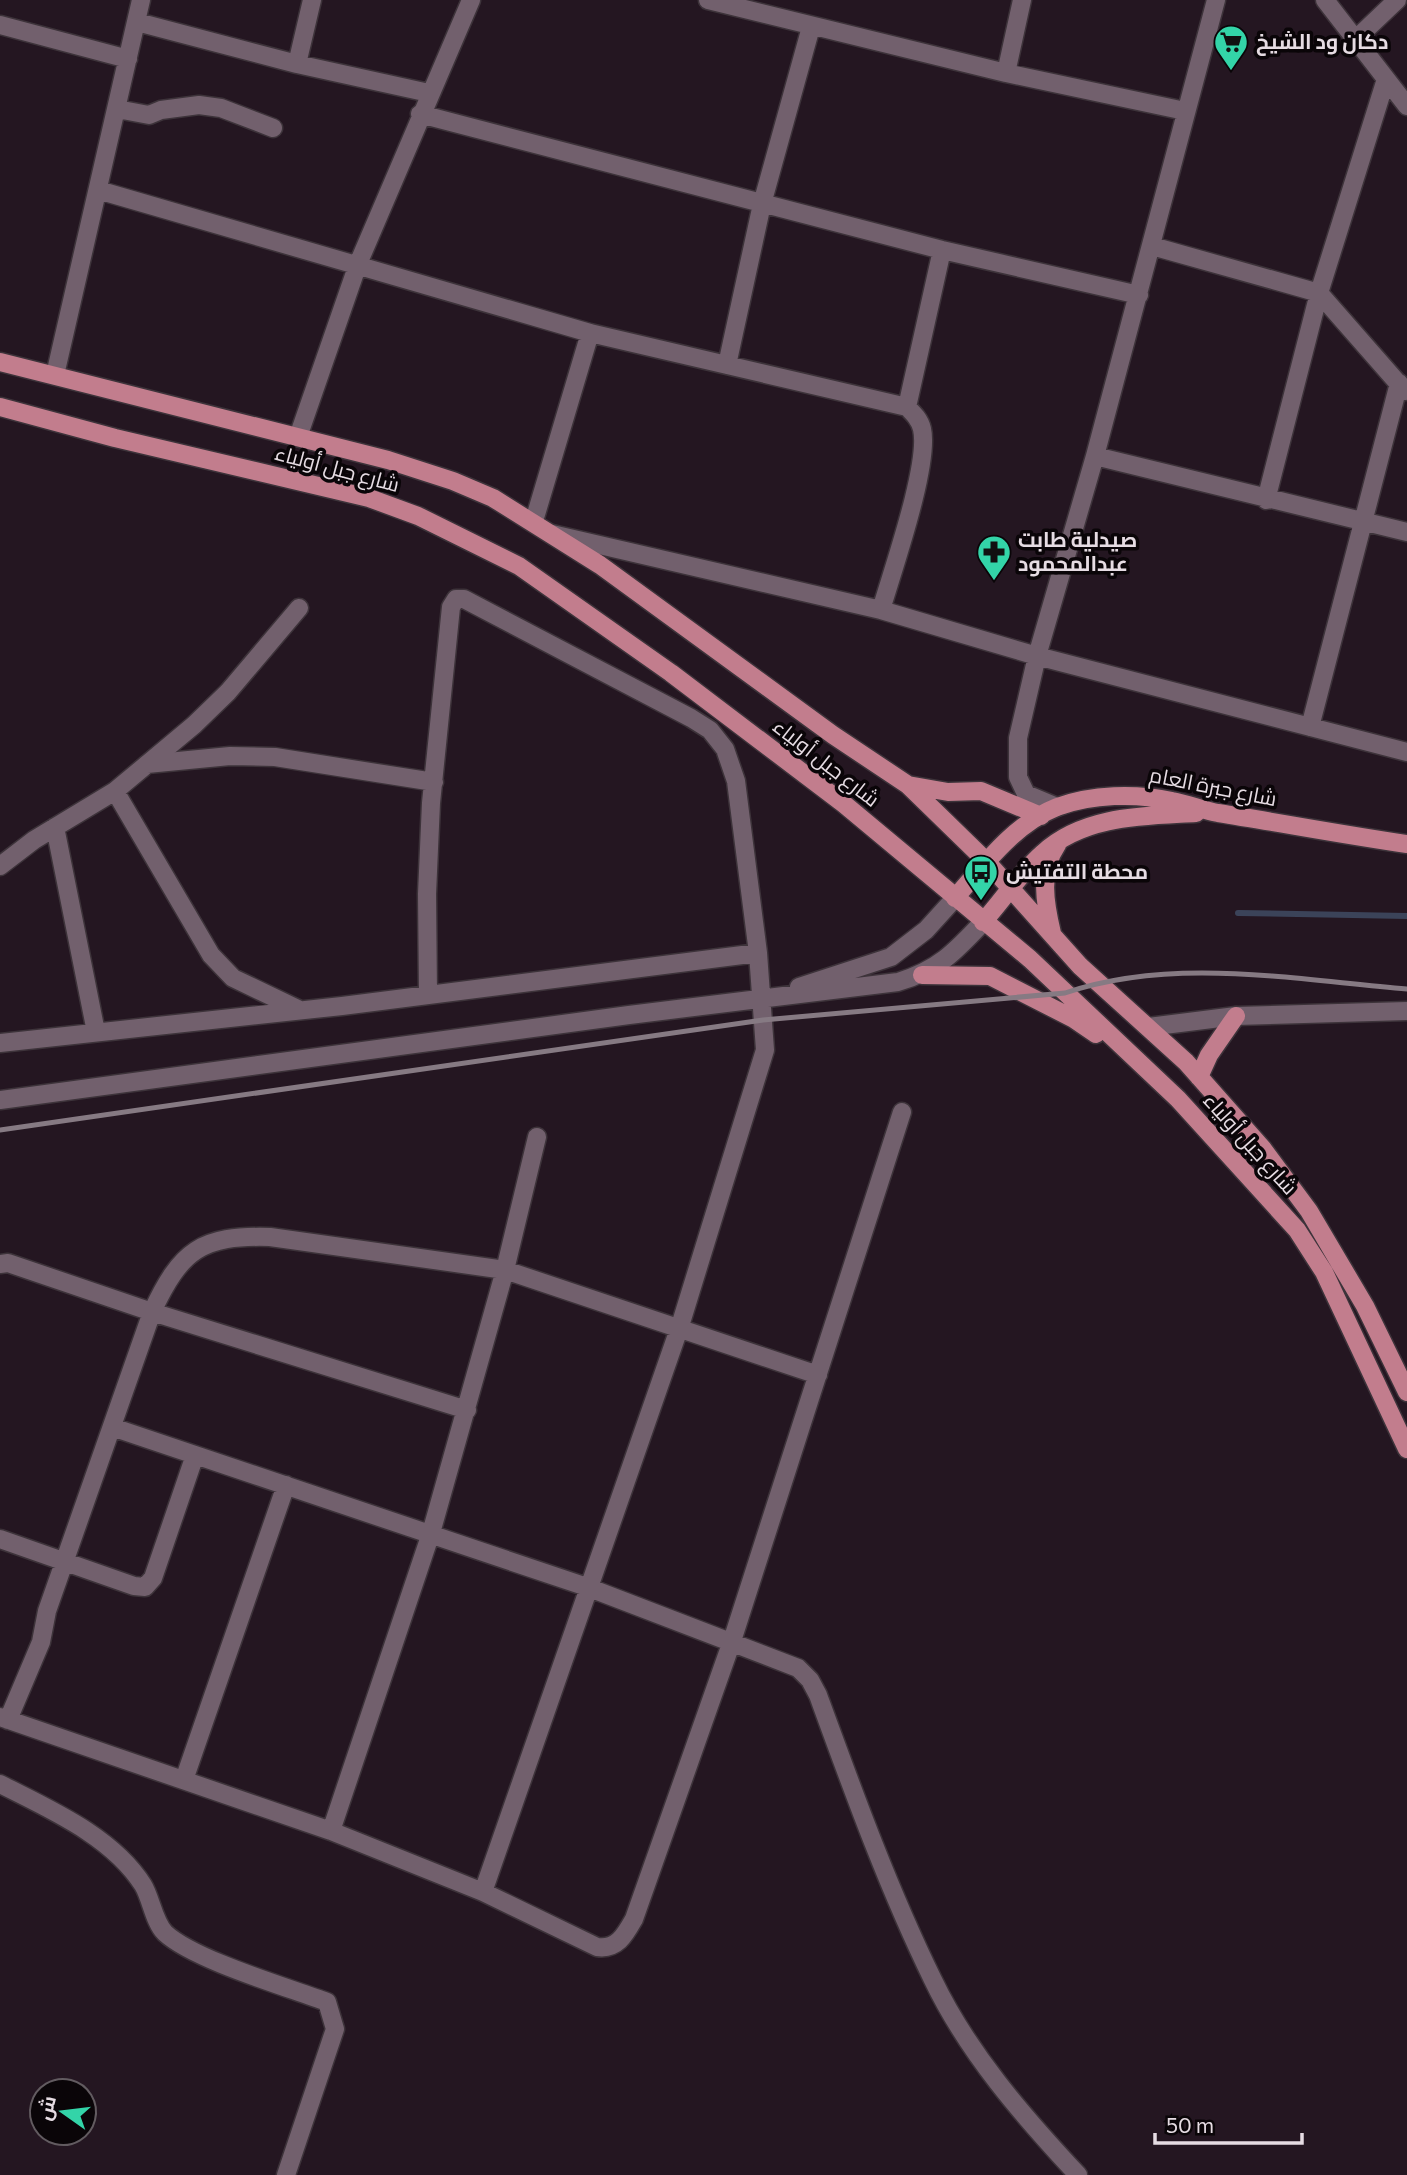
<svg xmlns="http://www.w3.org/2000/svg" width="1407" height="2175" font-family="Commissioner,Cairo,sans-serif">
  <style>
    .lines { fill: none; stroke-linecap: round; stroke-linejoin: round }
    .stream { stroke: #3b4359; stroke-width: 6 }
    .minor-casing { stroke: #3d333a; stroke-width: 21 }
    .major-casing { stroke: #3d333a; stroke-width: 21 }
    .minor { stroke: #72606d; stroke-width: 18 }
    .major { stroke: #c27d8d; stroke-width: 18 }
    .rail { stroke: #867a83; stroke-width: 5 }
    .labels { text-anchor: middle; stroke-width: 7; stroke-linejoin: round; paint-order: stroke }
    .poi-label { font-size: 21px; font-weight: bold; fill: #e6dce3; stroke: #0a0508; text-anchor: start }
    .street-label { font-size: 21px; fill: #e6dce3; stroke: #0a0508 }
  </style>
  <rect width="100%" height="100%" fill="#241621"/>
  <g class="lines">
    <!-- stream -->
    <path class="stream" d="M 1238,913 L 1407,916"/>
    <!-- minor casing -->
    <g class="minor-casing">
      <path id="minor" d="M 708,0 L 1006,73 L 1185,111
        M 1325,0 L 1407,106
        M 137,22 L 297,64 L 429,93
        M 0,25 L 128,59
        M 1357,38 L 1397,0
        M 297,64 L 312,0
        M 1006,73 L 1022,0
        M 117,109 L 149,115 L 161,110 L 199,105 L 221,108 L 273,128
        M 420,114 L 942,250 L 1139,295
        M 98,190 L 590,333 L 907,407 C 914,414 920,420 922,429 C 930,464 892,572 881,610
        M 1152,246 L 1319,293 L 1405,391
        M 727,365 L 762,204 L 811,27
        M 55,375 L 141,0
        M 907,407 L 942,250
        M 298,437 L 358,264 L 471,0
        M 1095,456 L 1407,532
        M 1266,500 L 1319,293 L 1386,79
        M 534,521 L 590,333
        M 552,534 L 881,610 L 1037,656 L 1407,752
        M 1310,727 L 1399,383
        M 147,764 L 230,756 L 275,757 L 434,782
        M 115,791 L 211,955 L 233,978 L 298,1009
        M 1057,807 L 1026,794 L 1018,777 L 1018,738 L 1037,656 L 1095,456 L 1216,0
        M 55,827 L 96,1032
        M 0,866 L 34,840 L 115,791 L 194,725 L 228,692 L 299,608
        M 799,987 L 891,957 L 926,930 L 955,898
        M 428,995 L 427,894 L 431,803 L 451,607 L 456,599 L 464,599 L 691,718 L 710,730 L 725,749 L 736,781 L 758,953 L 765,1050 L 680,1326 L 483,1892
        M 1148,1027 L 1236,1016 L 1407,1011
        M 0,1043 L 342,1006 L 758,953
        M 0,1100 L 629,1015 L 898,982 C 938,970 955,952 983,922
        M 0,1264 L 8,1263 L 152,1312 L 467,1410
        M 112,1427 L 587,1587 L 798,1668 L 810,1680 L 818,1695 C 853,1791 888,1888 933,1980 C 968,2053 1023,2116 1078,2175
        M 0,1539 L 134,1586 L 145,1587 L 153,1578 L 195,1455
        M 0,1717 L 331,1831 L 483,1892 L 597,1947 C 617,1950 625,1935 634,1919 L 732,1641 L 902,1112
        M 8,1720 L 41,1642 L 47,1611 L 152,1312 C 181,1250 201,1235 270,1237 L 505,1270 L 818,1375
        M 184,1780 L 286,1485
        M 0,1784 C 49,1809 112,1836 143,1885 C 151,1898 154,1922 165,1933 C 194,1960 287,1987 327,2002 L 335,2029 L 286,2175
        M 331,1831 L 431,1533 L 505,1270 L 537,1137"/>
    </g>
    <!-- major casing -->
    <g class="major-casing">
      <path id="major" d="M 0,362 L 388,460 L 453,481 L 493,498 L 600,565 L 833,735 L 908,785 L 987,862 L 1080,966 L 1186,1062 L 1263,1149 L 1309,1211 L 1365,1306 L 1407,1392
        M 0,407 L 115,438 L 369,498 L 418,516 L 519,566 L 671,673 L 844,804 L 1030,959 L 1178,1099 L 1297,1230 L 1324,1272 L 1407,1449
        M 908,785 L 948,792 L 981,791 L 1041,816
        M 955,898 C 984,865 1014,824 1057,807 C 1092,794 1136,793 1172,801 C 1188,804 1203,810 1218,813 C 1281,823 1344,835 1407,844
        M 983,922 C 1003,900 1020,873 1043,853 C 1084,815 1145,816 1196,813
        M 1052,933 C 1045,904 1039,871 1057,845
        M 922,975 L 990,976 L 1074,1019 L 1096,1034
        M 1199,1077 L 1209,1055 L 1236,1016"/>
    </g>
    <!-- minor -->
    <use href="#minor" class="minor"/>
    <!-- major -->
    <use href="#major" class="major"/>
    <!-- rail -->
    <path class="rail" d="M 0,1130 L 763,1020 L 1065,993 C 1174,956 1295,980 1407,989"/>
  </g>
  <!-- icons -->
  <defs>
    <g id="supermarket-pin" transform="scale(1.75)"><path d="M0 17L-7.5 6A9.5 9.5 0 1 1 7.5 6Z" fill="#33d4a8" stroke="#0a0508"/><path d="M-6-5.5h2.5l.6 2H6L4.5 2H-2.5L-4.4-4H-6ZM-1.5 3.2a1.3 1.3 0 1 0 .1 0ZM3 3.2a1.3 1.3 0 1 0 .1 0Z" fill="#111"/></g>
    <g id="pharmacy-pin" transform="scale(1.75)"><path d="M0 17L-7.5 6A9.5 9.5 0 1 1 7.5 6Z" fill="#33d4a8" stroke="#0a0508"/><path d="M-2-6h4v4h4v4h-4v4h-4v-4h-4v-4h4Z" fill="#111"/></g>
    <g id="bus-pin" transform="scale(1.75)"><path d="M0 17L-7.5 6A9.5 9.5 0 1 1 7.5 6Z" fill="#33d4a8" stroke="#0a0508"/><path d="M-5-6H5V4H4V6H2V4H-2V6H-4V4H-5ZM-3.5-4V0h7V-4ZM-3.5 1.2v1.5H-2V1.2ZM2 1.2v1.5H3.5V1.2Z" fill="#111"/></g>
  </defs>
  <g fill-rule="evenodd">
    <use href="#supermarket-pin" x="1231" y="42"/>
    <use href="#pharmacy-pin" x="994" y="552"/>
    <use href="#bus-pin" x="981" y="872"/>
  </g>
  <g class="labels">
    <!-- poi labels -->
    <g class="poi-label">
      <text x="1256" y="49">دكان ود الشيخ</text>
      <text x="1018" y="547">صيدلية طابت<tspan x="1018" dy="24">عبدالمحمود</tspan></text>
      <text x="1006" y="879">محطة التفتيش</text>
    </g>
    <!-- street labels -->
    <g class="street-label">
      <text transform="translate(337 469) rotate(15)" y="7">شارع جبل أولياء</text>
      <text transform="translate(826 763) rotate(38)" y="7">شارع جبل أولياء</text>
      <text transform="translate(1213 787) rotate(11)" y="7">شارع جبرة العام</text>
      <text transform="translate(1250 1144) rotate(48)" y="7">شارع جبل أولياء</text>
    </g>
  </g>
  <!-- north arrow -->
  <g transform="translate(63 2112) rotate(284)"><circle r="33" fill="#0a0508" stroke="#625b60" stroke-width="2"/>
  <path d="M0-5L12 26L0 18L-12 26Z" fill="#33d4a8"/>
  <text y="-10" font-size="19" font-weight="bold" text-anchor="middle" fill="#e6dce3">ش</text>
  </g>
  <!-- scale -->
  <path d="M1155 2133v10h147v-10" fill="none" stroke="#e6dce3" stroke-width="3.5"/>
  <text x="1166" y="2133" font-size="21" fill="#e6dce3" stroke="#0a0508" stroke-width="5" paint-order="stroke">50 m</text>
</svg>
